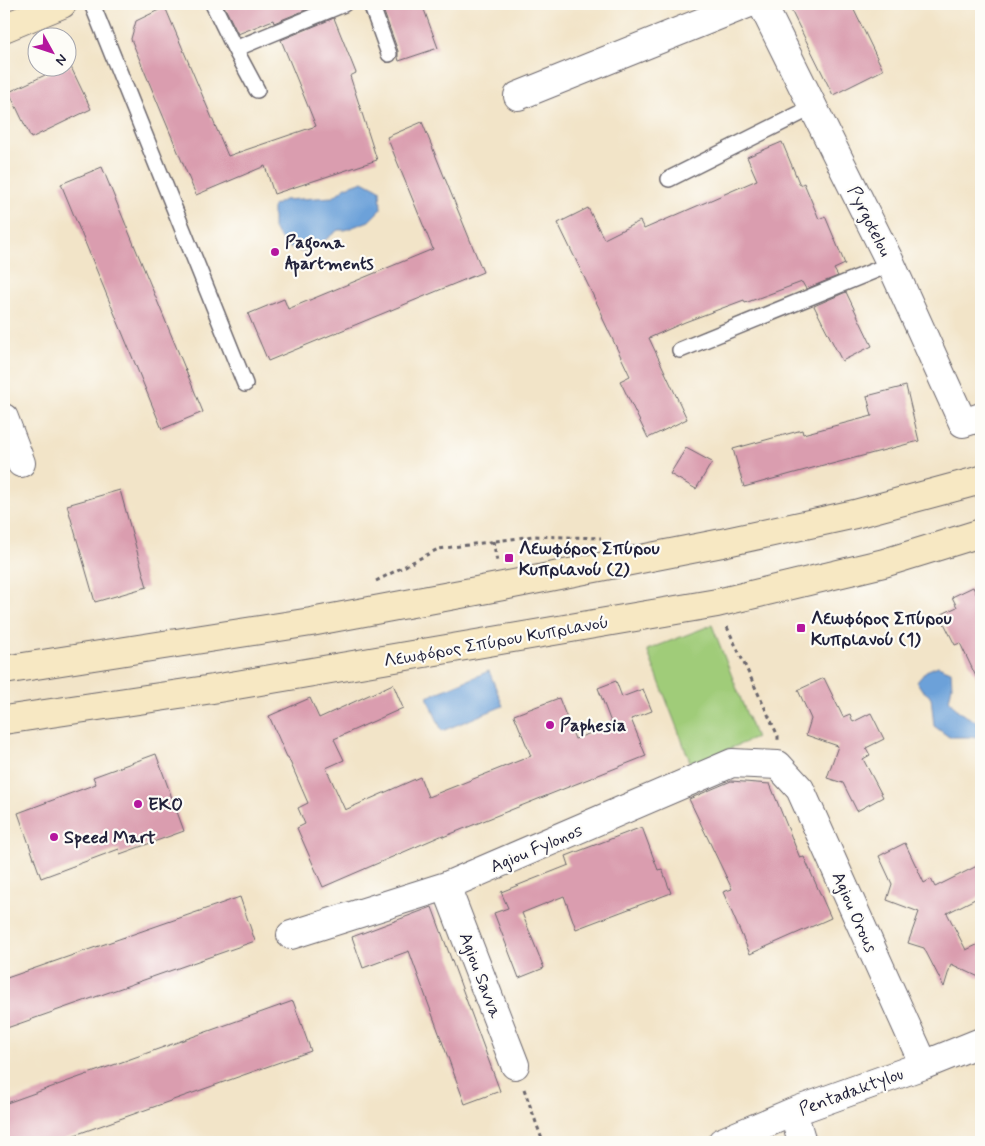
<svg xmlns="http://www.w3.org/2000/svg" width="985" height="1146" font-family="Mynerve,sans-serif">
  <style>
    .green { fill: #a0cc79; stroke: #61775a }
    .water { fill: #6ca1d9; stroke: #47628a }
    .building { fill: #da9daf }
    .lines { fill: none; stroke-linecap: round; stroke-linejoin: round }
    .lane-casing { stroke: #6b666c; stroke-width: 18 }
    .street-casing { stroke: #6b666c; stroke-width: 30 }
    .secondary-casing { stroke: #6b666c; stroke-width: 30 }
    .path { stroke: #6b666c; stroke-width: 3; stroke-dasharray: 4 4; stroke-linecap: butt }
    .lane { stroke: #fff; stroke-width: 15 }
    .street { stroke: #fff; stroke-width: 28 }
    .secondary { stroke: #f7e8c3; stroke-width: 28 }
    .poi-dot { fill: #b5179e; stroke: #fdfcf7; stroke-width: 2 }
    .labels { text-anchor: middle; stroke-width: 4.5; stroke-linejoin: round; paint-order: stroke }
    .street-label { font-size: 18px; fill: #22223b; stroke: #fdfcf7 }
    .poi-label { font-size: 18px; font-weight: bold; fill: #22223b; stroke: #fdfcf7; text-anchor: start }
  </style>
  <rect width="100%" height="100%" fill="#fdfcf7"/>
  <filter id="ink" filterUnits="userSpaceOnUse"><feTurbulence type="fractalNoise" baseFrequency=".02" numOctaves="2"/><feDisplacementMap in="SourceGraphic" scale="10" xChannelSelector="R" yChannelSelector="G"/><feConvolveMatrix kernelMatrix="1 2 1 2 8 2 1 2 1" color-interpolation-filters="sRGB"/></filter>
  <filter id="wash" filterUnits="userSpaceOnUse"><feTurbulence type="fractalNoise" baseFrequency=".0096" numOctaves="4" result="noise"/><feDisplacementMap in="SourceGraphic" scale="20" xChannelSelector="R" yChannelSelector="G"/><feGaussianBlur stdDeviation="1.12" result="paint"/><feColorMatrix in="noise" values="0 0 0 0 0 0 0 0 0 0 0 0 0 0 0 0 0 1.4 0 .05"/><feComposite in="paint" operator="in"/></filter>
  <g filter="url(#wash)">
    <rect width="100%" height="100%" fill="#f2e4c8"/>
    <!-- green -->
    <path class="green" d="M 712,625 L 756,738 L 691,764 L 647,650 Z"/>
    <!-- water -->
    <path class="water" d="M 363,181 L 380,190 L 381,209 L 369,221 L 345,230 L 338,230 L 316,247 L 302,252 L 285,245 L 273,228 L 273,206 L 284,200 L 333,197 L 346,187 Z
      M 938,666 L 951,671 L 952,686 L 949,700 L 959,712 L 977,722 L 980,737 L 949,737 L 934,726 L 931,697 L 922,690 L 917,682 L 926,671 Z
      M 489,671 L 503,706 L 442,731 L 427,697 Z"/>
    <g id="blocks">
      <!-- building -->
      <path class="building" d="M 223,4 L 320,4 L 274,23 L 273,20 L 238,34 Z
        M 381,4 L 422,4 L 438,48 L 399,61 L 398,57 L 398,51 Z
        M 788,4 L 851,4 L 883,70 L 833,95 Z
        M 165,7 L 228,156 L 316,126 L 281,40 L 334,18 L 356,73 L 350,76 L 377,160 L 274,194 L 265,166 L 196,195 L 131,39 L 136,21 Z
        M 69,63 L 91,109 L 31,138 L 9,92 L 60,68 L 68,68 L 68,64 Z
        M 422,122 L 483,272 L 268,361 L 248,314 L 284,299 L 288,309 L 433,249 L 387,137 Z
        M 782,142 L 800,185 L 804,183 L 819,219 L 825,216 L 845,264 L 834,269 L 838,276 L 806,289 L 802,282 L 745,303 L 744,300 L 685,322 L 649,338 L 687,419 L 648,438 L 620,381 L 630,376 L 602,317 L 603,316 L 558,223 L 588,208 L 604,239 L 640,221 L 644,229 L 757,180 L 747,157 Z
        M 102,167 L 203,412 L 162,429 L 61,184 Z
        M 846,292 L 872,346 L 842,361 L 814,306 Z
        M 906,386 L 919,441 L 828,465 L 827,464 L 744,487 L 733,449 L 802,430 L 803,434 L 872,416 L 867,396 Z
        M 686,448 L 712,462 L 696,489 L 670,474 Z
        M 120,490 L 147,587 L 95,602 L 67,505 Z
        M 973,587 L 981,604 L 981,687 L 960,643 L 955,645 L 940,615 L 957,607 L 952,597 Z
        M 824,678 L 843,717 L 850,714 L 853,722 L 871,713 L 884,739 L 866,748 L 870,755 L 863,759 L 883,797 L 857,811 L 843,783 L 827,778 L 838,746 L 806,735 L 811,719 L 798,690 Z
        M 616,681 L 622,697 L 643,689 L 652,711 L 631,719 L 646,756 L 443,837 L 443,835 L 323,887 L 297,828 L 305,824 L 298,808 L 308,803 L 288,757 L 287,757 L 269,716 L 310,698 L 319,718 L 393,684 L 403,708 L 334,739 L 344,760 L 326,768 L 345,810 L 420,777 L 428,797 L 531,756 L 514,715 L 559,698 L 575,739 L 612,725 L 598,688 Z
        M 156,754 L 184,831 L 120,854 L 119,849 L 41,878 L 18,813 L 96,784 L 93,777 Z
        M 731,781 L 770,784 L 800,858 L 804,857 L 831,918 L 750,954 L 723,892 L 732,889 L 689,799 Z
        M 642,827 L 658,870 L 662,869 L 671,893 L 576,929 L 564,896 L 522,913 L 544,968 L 519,978 L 494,913 L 508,908 L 501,892 L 569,865 L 566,856 Z
        M 905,843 L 924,883 L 931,879 L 935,887 L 981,864 L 981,896 L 947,913 L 966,950 L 981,943 L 981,978 L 951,964 L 944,987 L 924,948 L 908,943 L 919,912 L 887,900 L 892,884 L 879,856 Z
        M 240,897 L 255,941 L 4,1029 L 4,979 Z
        M 432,907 L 500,1091 L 465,1104 L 409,951 L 363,968 L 352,937 Z
        M 293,1001 L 311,1051 L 55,1142 L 4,1142 L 4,1104 Z"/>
    </g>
  </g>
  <g filter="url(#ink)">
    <use href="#blocks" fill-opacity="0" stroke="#6b666c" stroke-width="1"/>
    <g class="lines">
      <!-- lane casing -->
      <g class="lane-casing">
        <path id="lane" d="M 92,4 L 245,384
          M 213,4 L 235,49 L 257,90
          M 371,4 L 389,54
          M 235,49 L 344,4
          M 669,179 L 813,107
          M 680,350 L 891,264"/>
      </g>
      <!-- street casing -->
      <g class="street-casing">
        <path id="street" d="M 762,4 L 813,107 L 891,264 L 963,423 L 981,417
          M 518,96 L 747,4
          M 4,418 L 21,463
          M 446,886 L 515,1065
          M 291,935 L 446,886 L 732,763 L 778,765 L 800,789 L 924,1065
          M 793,1112 L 802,1142
          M 722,1142 L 793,1112 L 924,1065 L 981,1042"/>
      </g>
      <!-- secondary casing -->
      <g class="secondary-casing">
        <path id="secondary" d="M 4,28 L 62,4
          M 4,670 L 311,622 L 503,586 L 722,543 L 855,514 L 981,480
          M 4,720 L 213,689 L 717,603 L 884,563 L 981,533"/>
      </g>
      <!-- path -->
      <path class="path" d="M 493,541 L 497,561
        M 376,581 L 438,549 L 533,536 L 601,538
        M 727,627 L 778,736 L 778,740
        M 524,1089 L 543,1142"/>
      <!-- lane -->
      <use href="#lane" class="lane"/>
      <!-- street -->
      <use href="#street" class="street"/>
      <!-- secondary -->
      <use href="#secondary" class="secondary"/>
    </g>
  </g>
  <!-- markers -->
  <g class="poi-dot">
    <circle cx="275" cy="252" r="5"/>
    <rect x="504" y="553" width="10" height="10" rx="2.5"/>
    <rect x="796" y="623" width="10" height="10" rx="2.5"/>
    <circle cx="550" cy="725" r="5"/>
    <circle cx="138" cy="804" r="5"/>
    <circle cx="54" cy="837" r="5"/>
  </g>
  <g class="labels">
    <!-- street labels -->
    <g class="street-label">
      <text transform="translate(870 221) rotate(63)" y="6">Pyrgotelou</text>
      <text transform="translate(496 641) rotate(-10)" y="6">Λεωφόρος Σπύρου Κυπριανού</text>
      <text transform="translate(536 848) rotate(-23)" y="6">Agiou Fylonos</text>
      <text transform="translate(855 912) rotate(66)" y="6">Agiou Orous</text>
      <text transform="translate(481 975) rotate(69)" y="6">Agiou Savva</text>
      <text transform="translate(851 1091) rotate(-20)" y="6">Pentadaktylou</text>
    </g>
    <!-- poi labels -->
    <g class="poi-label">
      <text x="285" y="248">Pagona<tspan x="285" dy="21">Apartments</tspan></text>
      <text x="519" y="554">Λεωφόρος Σπύρου<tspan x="519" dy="21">Κυπριανού (2)</tspan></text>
      <text x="811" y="624">Λεωφόρος Σπύρου<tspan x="811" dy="21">Κυπριανού (1)</tspan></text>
      <text x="560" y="731">Paphesia</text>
      <text x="148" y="810">EKO</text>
      <text x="64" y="843">Speed Mart</text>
    </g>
  </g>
  <!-- margin -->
  <rect width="985" height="1146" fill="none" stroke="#fdfcf7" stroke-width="20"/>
  <!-- north arrow -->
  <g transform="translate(52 52) rotate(130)"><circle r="24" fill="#fdfcf7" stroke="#a5a5ac"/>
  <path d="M0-4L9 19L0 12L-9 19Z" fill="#b5179e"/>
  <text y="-8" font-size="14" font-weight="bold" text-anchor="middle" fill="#22223b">N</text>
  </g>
</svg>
